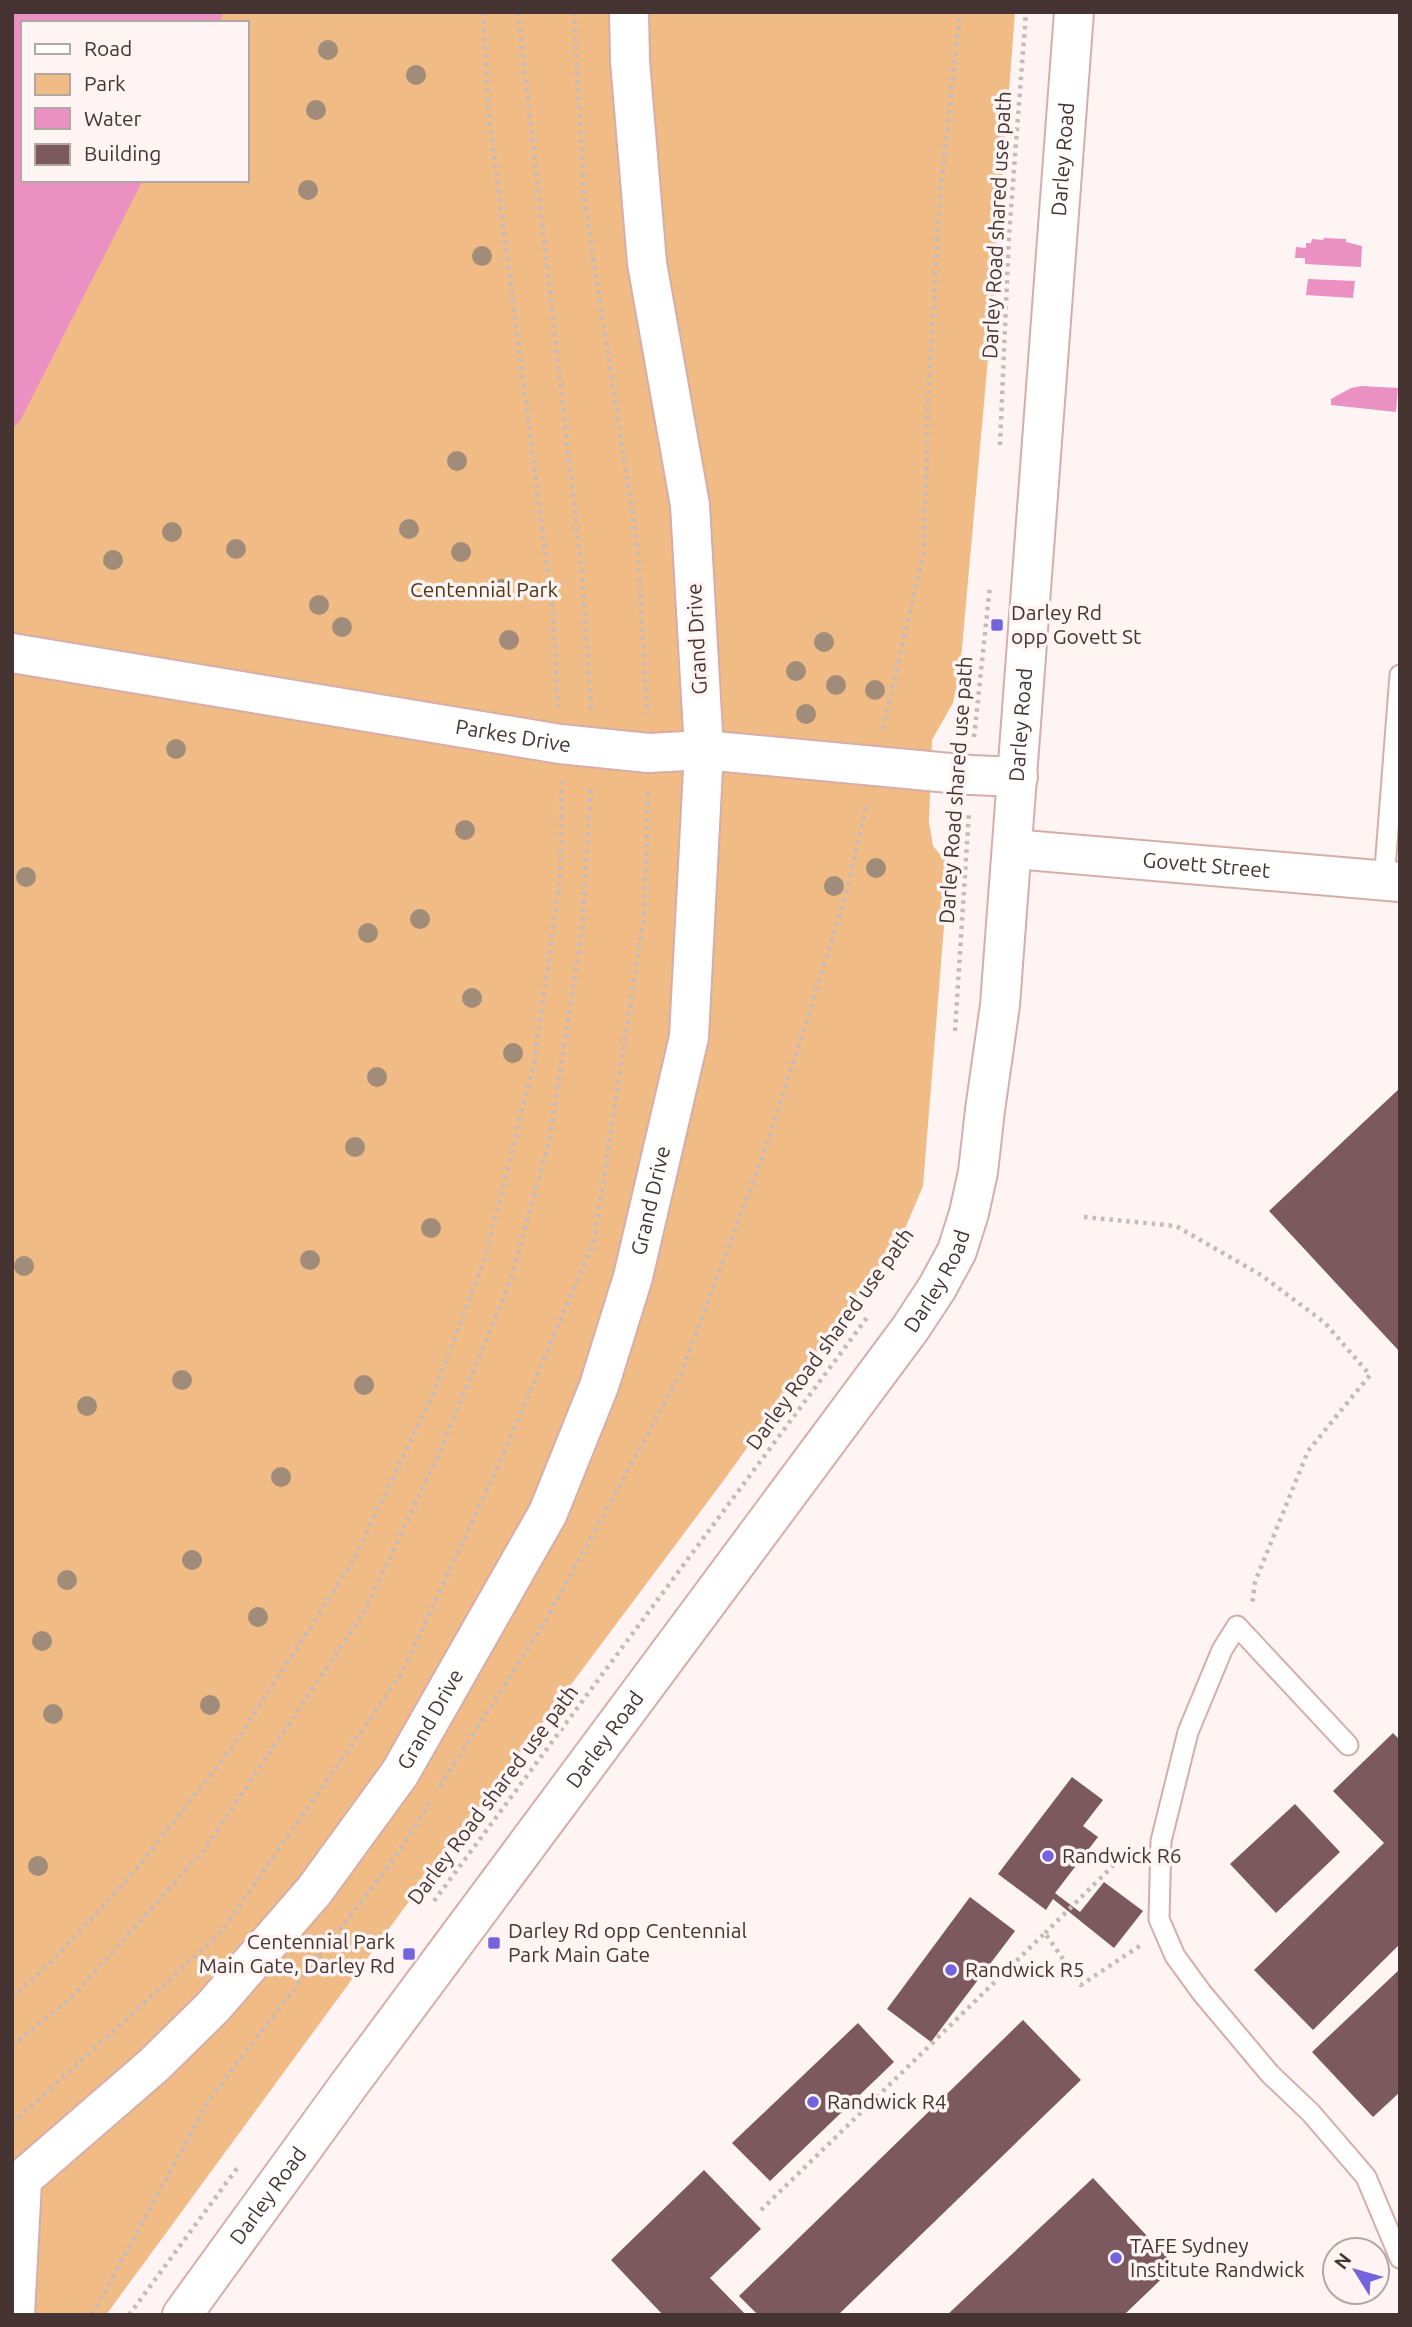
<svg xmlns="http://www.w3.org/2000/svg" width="1412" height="2327" font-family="Ubuntu,sans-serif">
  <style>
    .green { fill: #f1bb85; fill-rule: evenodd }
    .water { fill: #eb90c3 }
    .building { fill: #7c585f }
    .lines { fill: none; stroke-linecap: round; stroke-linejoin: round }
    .service-casing { stroke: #d6ada8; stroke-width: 23 }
    .minor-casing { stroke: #d6ada8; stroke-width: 42 }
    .secondary-casing { stroke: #d6ada8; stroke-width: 42 }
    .path { stroke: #c6bab9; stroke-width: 4.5; stroke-dasharray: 3.5 5; stroke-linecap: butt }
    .service { stroke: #fff; stroke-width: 19 }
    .minor { stroke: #fff; stroke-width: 38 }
    .secondary { stroke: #fff; stroke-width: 38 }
    .tree { fill: #a08c79 }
    .poi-dot { fill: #7364de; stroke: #fdf4f3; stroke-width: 2.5 }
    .labels { text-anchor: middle; stroke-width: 7; stroke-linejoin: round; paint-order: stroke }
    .street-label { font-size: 21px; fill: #453432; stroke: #fdf4f3 }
    .park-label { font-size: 21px; fill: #533615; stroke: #fdf4f3 }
    .poi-label { font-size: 21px; fill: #453432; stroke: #fdf4f3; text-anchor: start }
  </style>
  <rect width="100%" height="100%" fill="#fdf4f3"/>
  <!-- green -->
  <path class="green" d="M 12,12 L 1015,12 L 993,303 L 960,670 L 953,703 L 932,740 L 929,822 L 933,846 L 949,865 L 923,1186 L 904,1231 L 721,1484 L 424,1881 L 106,2315 L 12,2315 ZM 23,23 L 247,23 L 247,180 L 23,180 Z"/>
  <!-- water -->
  <path class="water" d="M 12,12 L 224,12 L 219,23 L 23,23 L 23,180 L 143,180 L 20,421 L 12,429 Z
    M 1324,238 L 1346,239 L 1346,242 L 1362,246 L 1361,267 L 1305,264 L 1305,258 L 1295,258 L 1296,247 L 1306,248 L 1306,243 L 1311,243 L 1312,239 L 1323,240 Z
    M 1308,279 L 1355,281 L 1353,298 L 1306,295 Z
    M 1361,386 L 1398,388 L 1396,412 L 1331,405 L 1331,399 L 1351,388 Z"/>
  <!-- building -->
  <path class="building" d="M 1400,1088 L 1400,1352 L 1269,1211 Z
    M 1393,1733 L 1400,1740 L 1400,1944 L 1313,2030 L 1254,1970 L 1384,1843 L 1333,1791 Z
    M 1072,1777 L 1103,1800 L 1083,1826 L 1098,1837 L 1055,1893 L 1080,1912 L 1104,1882 L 1143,1911 L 1114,1948 L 1053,1899 L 1046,1910 L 998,1874 Z
    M 1295,1804 L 1340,1852 L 1276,1913 L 1230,1864 Z
    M 970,1897 L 1015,1931 L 931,2042 L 887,2009 Z
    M 1400,1969 L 1400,2092 L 1373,2117 L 1312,2052 Z
    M 1023,2020 L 1081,2080 L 838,2315 L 758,2315 L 739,2296 Z
    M 858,2023 L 894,2062 L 770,2181 L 732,2143 Z
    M 704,2170 L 761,2229 L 710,2278 L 746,2315 L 663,2315 L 611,2260 Z
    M 1093,2178 L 1175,2266 L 1126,2313 L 1128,2315 L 947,2315 Z"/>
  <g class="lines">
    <!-- service casing -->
    <g class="service-casing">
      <path id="service" d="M 1384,882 L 1400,675
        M 1348,1745 L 1237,1626 L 1222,1650 L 1188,1732 L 1161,1841 L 1159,1919 L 1175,1956 L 1202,1993 L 1270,2074 L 1311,2113 L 1366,2177 L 1400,2258"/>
    </g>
    <!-- minor casing -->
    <g class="minor-casing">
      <g id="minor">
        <path id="s1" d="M 12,653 L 560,744 L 649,753 L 704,750 L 971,775 L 1018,777"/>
        <path id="s2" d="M 1013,849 L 1400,882"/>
        <path id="s3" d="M 12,2188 L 154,2065 L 213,2007 L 314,1891 L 400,1773 L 548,1513 L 599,1386 L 633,1277 L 689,1037 L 704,750 L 690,505 L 647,263 L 630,61 L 629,12"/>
        <path d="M 15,2315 L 22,2182"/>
      </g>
    </g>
    <!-- secondary casing -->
    <g class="secondary-casing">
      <g id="secondary">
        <path id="s4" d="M 182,2315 L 348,2086 L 910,1329 L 937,1288 L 957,1251 L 969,1213 L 978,1172 L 985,1110 L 1000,1005 L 1074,12"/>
      </g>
    </g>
    <!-- path -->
    <path class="path" d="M 483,12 L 489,117 L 553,612 L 558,707
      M 518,12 L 582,573 L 591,711
      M 574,12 L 584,197 L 638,550 L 647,714
      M 1000,445 L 1009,235 L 1026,12
      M 883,729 L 924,551 L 928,401 L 940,194 L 960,12
      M 974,737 L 990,586
      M 955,1031 L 969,812
      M 1084,1217 L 1176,1226 L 1261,1275 L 1325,1323 L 1370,1375 L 1308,1451 L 1255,1582 L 1252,1605
      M 440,1786 L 546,1620 L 681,1373 L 767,1145 L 845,899 L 867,802
      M 434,1901 L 869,1315
      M 1045,1933 L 1131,1848
      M 12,1998 L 51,1962 L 129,1878 L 231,1749 L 352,1563 L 435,1390 L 485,1258 L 534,1063 L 560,880 L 562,782
      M 12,2046 L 71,1998 L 204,1850 L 363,1614 L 438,1456 L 510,1282 L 549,1142 L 582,930 L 591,786
      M 12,2124 L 221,1932 L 402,1673 L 503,1455 L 594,1241 L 644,916 L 648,789
      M 761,2210 L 1045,1933 L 1081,1985 L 1141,1945
      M 92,2315 L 209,2100 L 393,1860 L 430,1803
      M 129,2315 L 238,2167"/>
    <!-- service -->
    <use href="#service" class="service"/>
    <!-- minor -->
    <use href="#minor" class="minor"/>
    <!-- secondary -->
    <use href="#secondary" class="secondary"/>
  </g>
  <!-- trees -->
  <g class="tree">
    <circle cx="328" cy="50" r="10"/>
    <circle cx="416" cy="75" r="10"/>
    <circle cx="316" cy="110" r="10"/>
    <circle cx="308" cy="190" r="10"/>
    <circle cx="482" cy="256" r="10"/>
    <circle cx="457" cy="461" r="10"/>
    <circle cx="409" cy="529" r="10"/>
    <circle cx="172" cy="532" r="10"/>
    <circle cx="236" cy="549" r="10"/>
    <circle cx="461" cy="552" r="10"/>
    <circle cx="113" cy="560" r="10"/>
    <circle cx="502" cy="589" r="10"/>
    <circle cx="319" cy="605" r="10"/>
    <circle cx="342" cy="627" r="10"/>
    <circle cx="509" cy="640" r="10"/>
    <circle cx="824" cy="642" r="10"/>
    <circle cx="796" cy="671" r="10"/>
    <circle cx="836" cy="685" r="10"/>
    <circle cx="875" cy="690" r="10"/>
    <circle cx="806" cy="714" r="10"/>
    <circle cx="176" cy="749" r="10"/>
    <circle cx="465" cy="830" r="10"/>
    <circle cx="876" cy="868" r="10"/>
    <circle cx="26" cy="877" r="10"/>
    <circle cx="834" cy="886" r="10"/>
    <circle cx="420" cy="919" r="10"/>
    <circle cx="368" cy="933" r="10"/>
    <circle cx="472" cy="998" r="10"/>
    <circle cx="513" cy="1053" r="10"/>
    <circle cx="377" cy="1077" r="10"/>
    <circle cx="355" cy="1147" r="10"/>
    <circle cx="431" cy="1228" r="10"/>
    <circle cx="310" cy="1260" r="10"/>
    <circle cx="24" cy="1266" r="10"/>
    <circle cx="182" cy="1380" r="10"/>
    <circle cx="364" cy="1385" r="10"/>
    <circle cx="87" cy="1406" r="10"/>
    <circle cx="281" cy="1477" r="10"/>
    <circle cx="192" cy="1560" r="10"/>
    <circle cx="67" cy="1580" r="10"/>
    <circle cx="258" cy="1617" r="10"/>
    <circle cx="42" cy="1641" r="10"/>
    <circle cx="210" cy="1705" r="10"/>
    <circle cx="53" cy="1714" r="10"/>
    <circle cx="38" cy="1866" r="10"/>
  </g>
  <!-- markers -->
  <g class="poi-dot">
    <rect x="990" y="618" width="14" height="14" rx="3.5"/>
    <circle cx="1048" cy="1856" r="7"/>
    <rect x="487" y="1936" width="14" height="14" rx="3.5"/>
    <rect x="402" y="1947" width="14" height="14" rx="3.5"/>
    <circle cx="951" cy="1970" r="7"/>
    <circle cx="813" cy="2102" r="7"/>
    <circle cx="1116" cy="2258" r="7"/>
  </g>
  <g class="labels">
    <!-- street labels -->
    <g class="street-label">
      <text dy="7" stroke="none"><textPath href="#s4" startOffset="2415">Darley Road</textPath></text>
      <text transform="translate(997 225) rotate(-87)" y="7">Darley Road shared use path</text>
      <text transform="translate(697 639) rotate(-93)" y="7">Grand Drive</text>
      <text dy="7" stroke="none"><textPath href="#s4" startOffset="1848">Darley Road</textPath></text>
      <text dy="7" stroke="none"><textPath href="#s1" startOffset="508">Parkes Drive</textPath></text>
      <text transform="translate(956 790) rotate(-86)" y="7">Darley Road shared use path</text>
      <text dy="7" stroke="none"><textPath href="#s2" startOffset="194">Govett Street</textPath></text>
      <text dy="7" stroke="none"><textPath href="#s3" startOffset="1199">Grand Drive</textPath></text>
      <text dy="7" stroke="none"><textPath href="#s4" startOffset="1281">Darley Road</textPath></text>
      <text transform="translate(830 1339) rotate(-54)" y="7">Darley Road shared use path</text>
      <text dy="7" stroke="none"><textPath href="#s3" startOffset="632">Grand Drive</textPath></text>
      <text dy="7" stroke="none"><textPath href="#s4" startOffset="714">Darley Road</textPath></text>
      <text transform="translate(493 1795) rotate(-53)" y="7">Darley Road shared use path</text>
      <text dy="7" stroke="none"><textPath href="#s4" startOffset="147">Darley Road</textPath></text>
    </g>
    <!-- park labels -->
    <g class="park-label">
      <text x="484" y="597">Centennial Park</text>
    </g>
    <!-- poi labels -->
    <g class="poi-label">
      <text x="1011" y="620">Darley Rd<tspan x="1011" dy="24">opp Govett St</tspan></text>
      <text x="1062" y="1863">Randwick R6</text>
      <text x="508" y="1938">Darley Rd opp Centennial<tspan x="508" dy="24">Park Main Gate</tspan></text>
      <text x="395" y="1949" text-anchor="end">Centennial Park<tspan x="395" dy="24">Main Gate, Darley Rd</tspan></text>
      <text x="965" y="1977">Randwick R5</text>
      <text x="827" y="2109">Randwick R4</text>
      <text x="1130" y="2253">TAFE Sydney<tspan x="1130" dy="24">Institute Randwick</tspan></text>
    </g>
  </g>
  <!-- border -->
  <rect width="1412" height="2327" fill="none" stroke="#453432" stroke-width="28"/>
  <!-- legend -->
  <rect x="21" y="21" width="228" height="161" fill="#fdf4f3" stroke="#b3a7a6" stroke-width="2"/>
  <rect x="35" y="44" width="35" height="10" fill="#ffffff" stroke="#b3a7a6" stroke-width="2"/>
  <text x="84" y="56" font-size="21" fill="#453432">Road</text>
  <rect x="35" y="74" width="35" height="21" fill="#f1bb85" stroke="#b3a7a6" stroke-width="2"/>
  <text x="84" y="91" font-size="21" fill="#453432">Park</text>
  <rect x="35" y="108" width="35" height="21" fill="#eb90c3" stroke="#b3a7a6" stroke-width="2"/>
  <text x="84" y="126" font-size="21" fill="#453432">Water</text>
  <rect x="35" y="144" width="35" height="21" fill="#7c585f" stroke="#b3a7a6" stroke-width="2"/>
  <text x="84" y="161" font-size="21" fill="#453432">Building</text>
  <!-- north arrow -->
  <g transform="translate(1356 2271) rotate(307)"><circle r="33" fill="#fdf4f3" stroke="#b3a7a6" stroke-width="2"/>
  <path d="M0-5L12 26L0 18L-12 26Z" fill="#7364de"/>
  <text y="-10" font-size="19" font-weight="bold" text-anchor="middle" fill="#453432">N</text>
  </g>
</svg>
